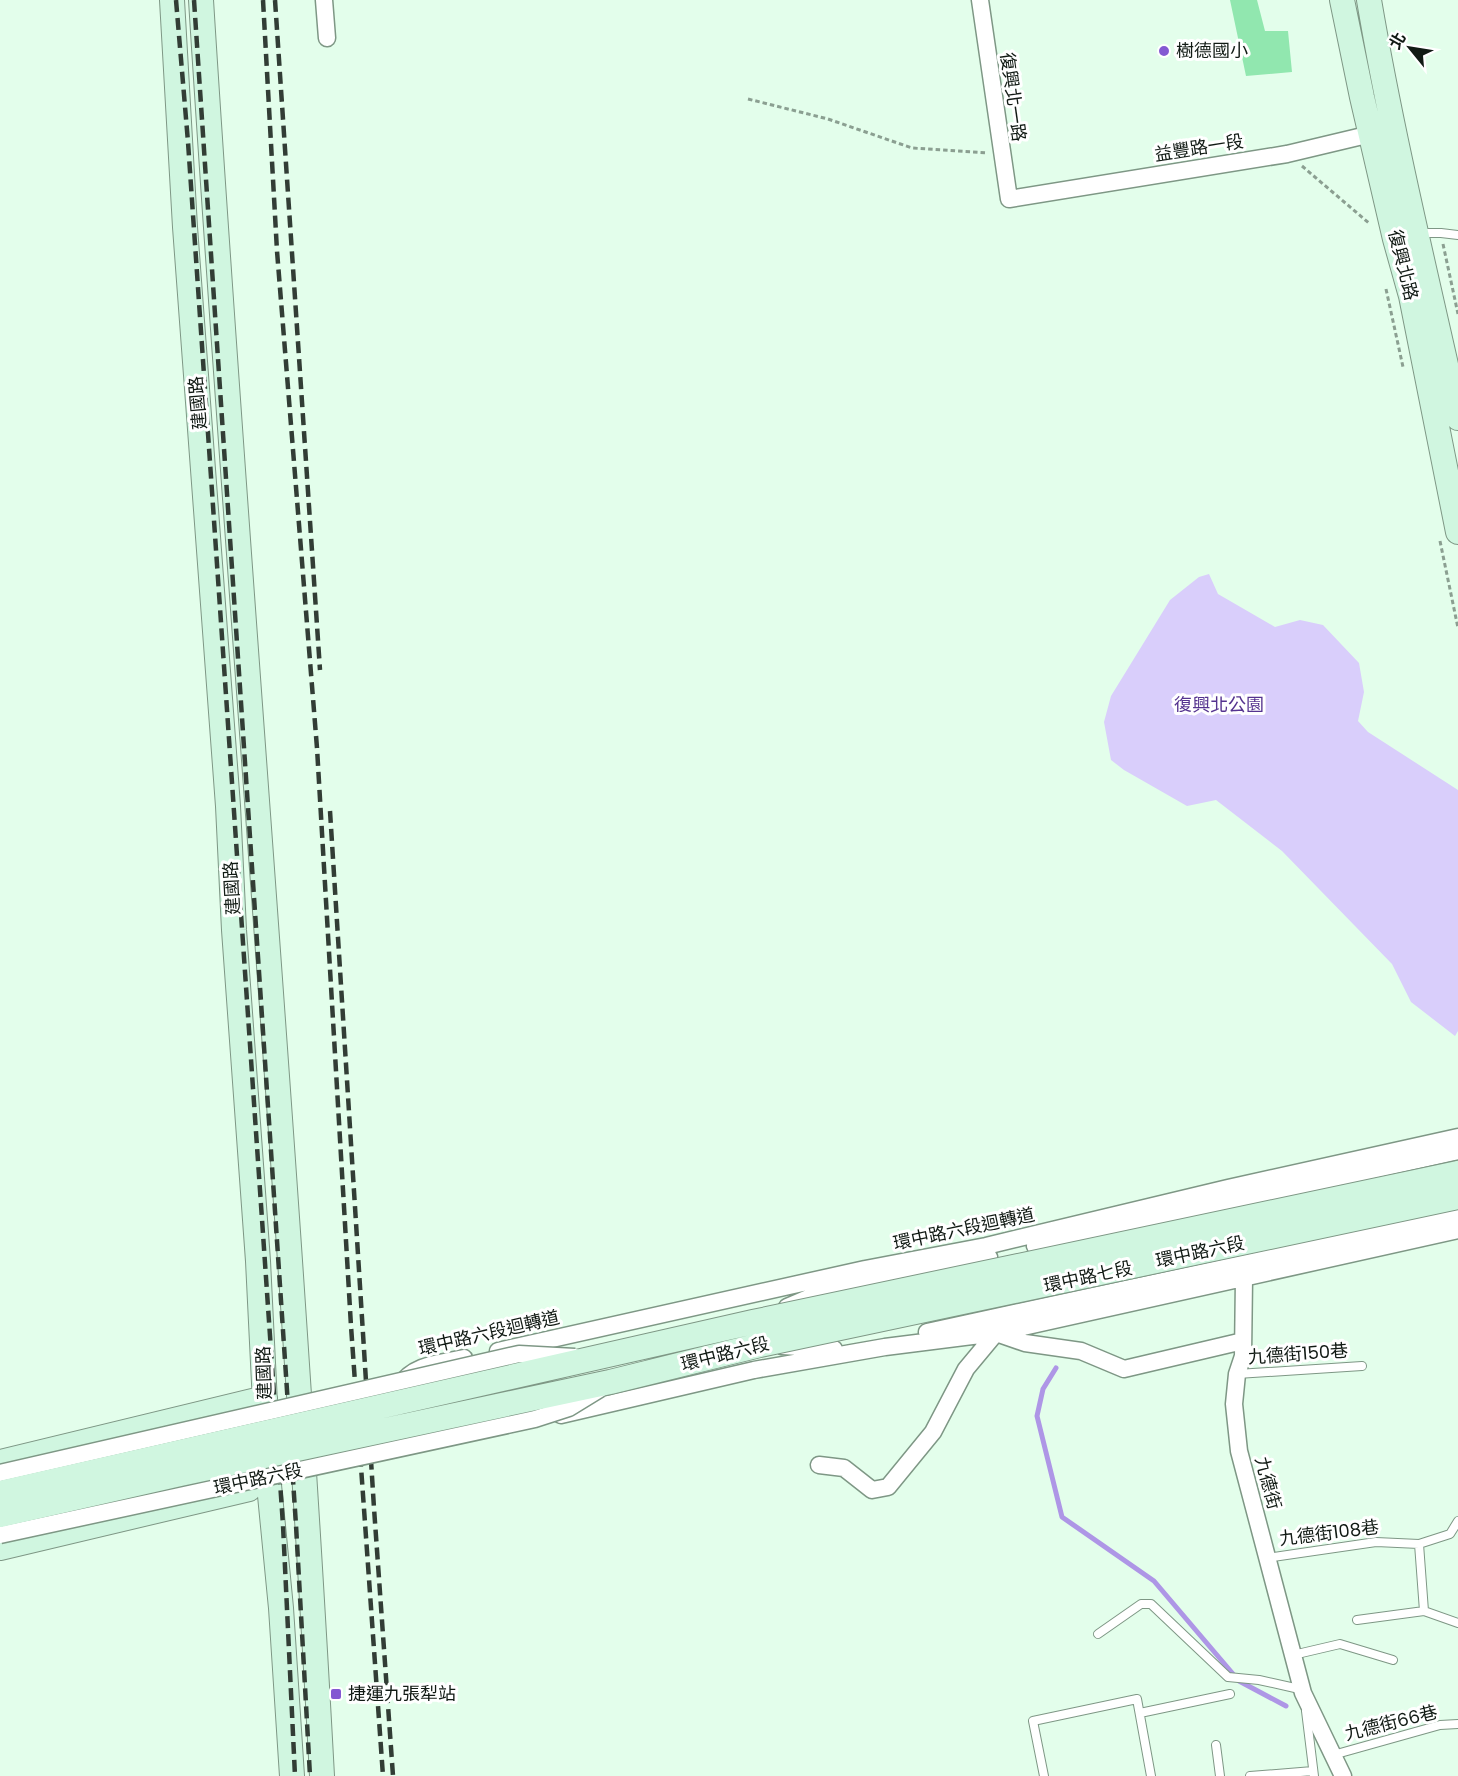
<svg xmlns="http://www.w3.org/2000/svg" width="1458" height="1776" font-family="Poppins,'Noto Sans TC',sans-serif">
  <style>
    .green { fill: #d9cefb }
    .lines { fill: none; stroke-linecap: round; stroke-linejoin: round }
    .stream { stroke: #ae96e6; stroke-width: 5 }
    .building { fill: #91e7af }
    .lane-casing { stroke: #7e9785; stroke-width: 10 }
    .street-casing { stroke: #7e9785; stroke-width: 19 }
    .secondary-casing { stroke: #7e9785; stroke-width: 26 }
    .path { stroke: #8b9f91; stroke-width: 3; stroke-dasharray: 4.5 3; stroke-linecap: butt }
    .lane { stroke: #fff; stroke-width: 8 }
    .street { stroke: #fff; stroke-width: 16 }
    .secondary { stroke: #d0f6e0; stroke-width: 24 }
    .rail { stroke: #323d35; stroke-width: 4.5; stroke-dasharray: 12 6; stroke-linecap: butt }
    .street-bridge-casing { stroke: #7e9785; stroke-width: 19; stroke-linecap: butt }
    .secondary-bridge-casing { stroke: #7e9785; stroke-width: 26; stroke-linecap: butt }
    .street-bridge { stroke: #fff; stroke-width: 16 }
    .secondary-bridge { stroke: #d0f6e0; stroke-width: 24 }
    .poi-dot { fill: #8459d2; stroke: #fff; stroke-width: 2 }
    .labels { text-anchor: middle; stroke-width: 6; stroke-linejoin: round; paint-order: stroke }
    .poi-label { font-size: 18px; fill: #111a14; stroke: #fff; text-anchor: start }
    .street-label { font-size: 18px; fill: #111a14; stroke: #fff }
    .park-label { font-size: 18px; fill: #55338f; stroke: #fff }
  </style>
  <rect width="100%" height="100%" fill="#e3feeb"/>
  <!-- green -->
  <path class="green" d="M 1209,574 L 1218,594 L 1275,627 L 1300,620 L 1323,625 L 1359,663 L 1364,692 L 1358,721 L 1368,732 L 1458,790 L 1458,1031 L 1455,1036 L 1411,1002 L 1392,964 L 1282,851 L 1216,800 L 1187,806 L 1124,770 L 1111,760 L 1104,722 L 1111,696 L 1170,600 L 1199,577 Z"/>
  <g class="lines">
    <!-- stream -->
    <path class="stream" d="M 1056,1368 L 1043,1389 L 1037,1416 L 1062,1517 L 1154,1581 L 1239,1681 L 1286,1706"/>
  </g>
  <!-- building -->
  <path class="building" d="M 1230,0 L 1257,0 L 1265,31 L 1288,31 L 1292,72 L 1246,76 Z"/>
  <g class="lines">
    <!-- lane casing -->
    <g class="lane-casing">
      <path id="lane" d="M 1420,233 L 1441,233 L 1458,235
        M 1237,1374 L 1362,1366
        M 1419,1544 L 1424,1611
        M 1267,1558 L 1376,1542 L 1419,1544 L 1450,1534 L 1458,1521
        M 1357,1620 L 1424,1611 L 1458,1623
        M 1098,1634 L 1141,1604 L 1151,1604 L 1228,1677 L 1259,1680 L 1295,1688 L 1303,1692
        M 1293,1655 L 1340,1644 L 1393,1660
        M 1306,1711 L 1314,1776
        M 1140,1713 L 1230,1694
        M 1216,1745 L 1220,1776
        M 1333,1755 L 1440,1725 L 1458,1724
        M 1044,1776 L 1033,1721 L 1137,1699 L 1151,1776
        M 1250,1776 L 1313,1771"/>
    </g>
    <!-- street casing -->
    <g class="street-casing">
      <path id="street" d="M 324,0 L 327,38
        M 980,0 L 1009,199 L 1287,154 L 1371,134 L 1382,135
        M 1035,1246 L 1458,1151
        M 1242,1268 L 1244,1278 L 1243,1356 L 1237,1374 L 1234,1404 L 1239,1451 L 1303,1693 L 1343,1776
        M 787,1307 L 808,1298 L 989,1257
        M 927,1332 L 1458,1217
        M 996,1333 L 1025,1343 L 1081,1351 L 1124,1369 L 1243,1341
        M 782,1346 L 834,1349
        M 498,1351 L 865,1269 L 986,1246 L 1228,1188 L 1458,1137
        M 400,1386 C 412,1364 442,1363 464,1358
        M 561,1415 L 754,1370 L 885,1347 L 996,1333 L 1458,1230
        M 819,1465 L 844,1468 L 872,1490 L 888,1487 L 933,1432 L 966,1369 L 996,1333 L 996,1328"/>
    </g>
    <!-- secondary casing -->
    <g class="secondary-casing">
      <path id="secondary" d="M 172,0 L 185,227 L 228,806 L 234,930 L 258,1261 L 269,1485 L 281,1608 L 292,1776
        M 201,0 C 238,592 290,1183 322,1776
        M 1342,0 L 1362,97 L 1395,239 L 1411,296 L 1458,532
        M 1369,0 C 1393,141 1427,279 1458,418
        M 0,1462 L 265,1398
        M 0,1548 L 249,1489"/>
    </g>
    <!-- path -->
    <path class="path" d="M 748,99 L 828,119 L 912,148 L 988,153
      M 1302,166 L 1370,224
      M 1443,244 L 1458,314
      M 1386,289 L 1403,367
      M 1440,541 L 1458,628"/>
    <!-- lane -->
    <use href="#lane" class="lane"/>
    <!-- street -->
    <use href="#street" class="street"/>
    <!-- secondary -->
    <use href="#secondary" class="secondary"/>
    <!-- rail -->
    <path class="rail" d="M 176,0 L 188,142 L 283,1525 L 295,1776
      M 194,0 L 296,1525 L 310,1776
      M 263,0 L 277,251 L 317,748 L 351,1326 L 383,1776
      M 275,0 L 320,670
      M 330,811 L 374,1508 L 393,1776"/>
    <!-- street-bridge casing -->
    <g class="street-bridge-casing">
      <path id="street-bridge" d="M 0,1473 L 519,1354 L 575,1357
        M 0,1535 L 535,1419 L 569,1408 L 600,1389"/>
    </g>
    <!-- secondary-bridge casing -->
    <g class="secondary-bridge-casing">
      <path id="secondary-bridge" d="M 0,1493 L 753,1322 L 1458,1173
        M 0,1515 L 180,1474 L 610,1382 L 760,1345 L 1458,1197"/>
    </g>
    <!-- street-bridge -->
    <use href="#street-bridge" class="street-bridge"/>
    <!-- secondary-bridge -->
    <use href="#secondary-bridge" class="secondary-bridge"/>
  </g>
  <!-- markers -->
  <g class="poi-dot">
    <circle cx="1164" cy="51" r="6"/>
    <rect x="330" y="1688" width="12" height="12" rx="3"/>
  </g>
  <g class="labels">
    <!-- poi labels -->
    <g class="poi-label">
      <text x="1176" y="57">樹德國小</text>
      <text x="348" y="1700">捷運九張犁站</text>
    </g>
    <!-- street labels -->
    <g class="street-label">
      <text transform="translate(1013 97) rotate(82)" y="6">復興北一路</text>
      <text transform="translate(1199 148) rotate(-9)" y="6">益豐路一段</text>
      <text transform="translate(1403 265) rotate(76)" y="6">復興北路</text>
      <text transform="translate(198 403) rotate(-95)" y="6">建國路</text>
      <text transform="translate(232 888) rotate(-93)" y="6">建國路</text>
      <text transform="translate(964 1229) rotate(-12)" y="6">環中路六段迴轉道</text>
      <text transform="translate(1200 1252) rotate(-12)" y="6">環中路六段</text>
      <text transform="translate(1088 1277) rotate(-12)" y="6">環中路七段</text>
      <text transform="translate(489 1333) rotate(-13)" y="6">環中路六段迴轉道</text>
      <text transform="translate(725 1354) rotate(-14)" y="6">環中路六段</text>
      <text transform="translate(1298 1354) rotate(-4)" y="6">九德街150巷</text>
      <text transform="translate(264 1373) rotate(-92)" y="6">建國路</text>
      <text transform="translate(258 1479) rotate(-12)" y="6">環中路六段</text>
      <text transform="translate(1268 1483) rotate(75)" y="6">九德街</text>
      <text transform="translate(1329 1533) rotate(-7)" y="6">九德街108巷</text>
      <text transform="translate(1391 1723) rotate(-14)" y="6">九德街66巷</text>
    </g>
    <!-- park labels -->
    <g class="park-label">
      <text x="1219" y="711">復興北公園</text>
    </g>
  </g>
  <!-- north arrow -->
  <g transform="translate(1410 48) rotate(300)" stroke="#ffffff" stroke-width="4.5" paint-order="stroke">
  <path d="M0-4.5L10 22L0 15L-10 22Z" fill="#111a14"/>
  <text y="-9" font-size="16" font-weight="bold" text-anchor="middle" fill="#111a14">北</text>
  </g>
</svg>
